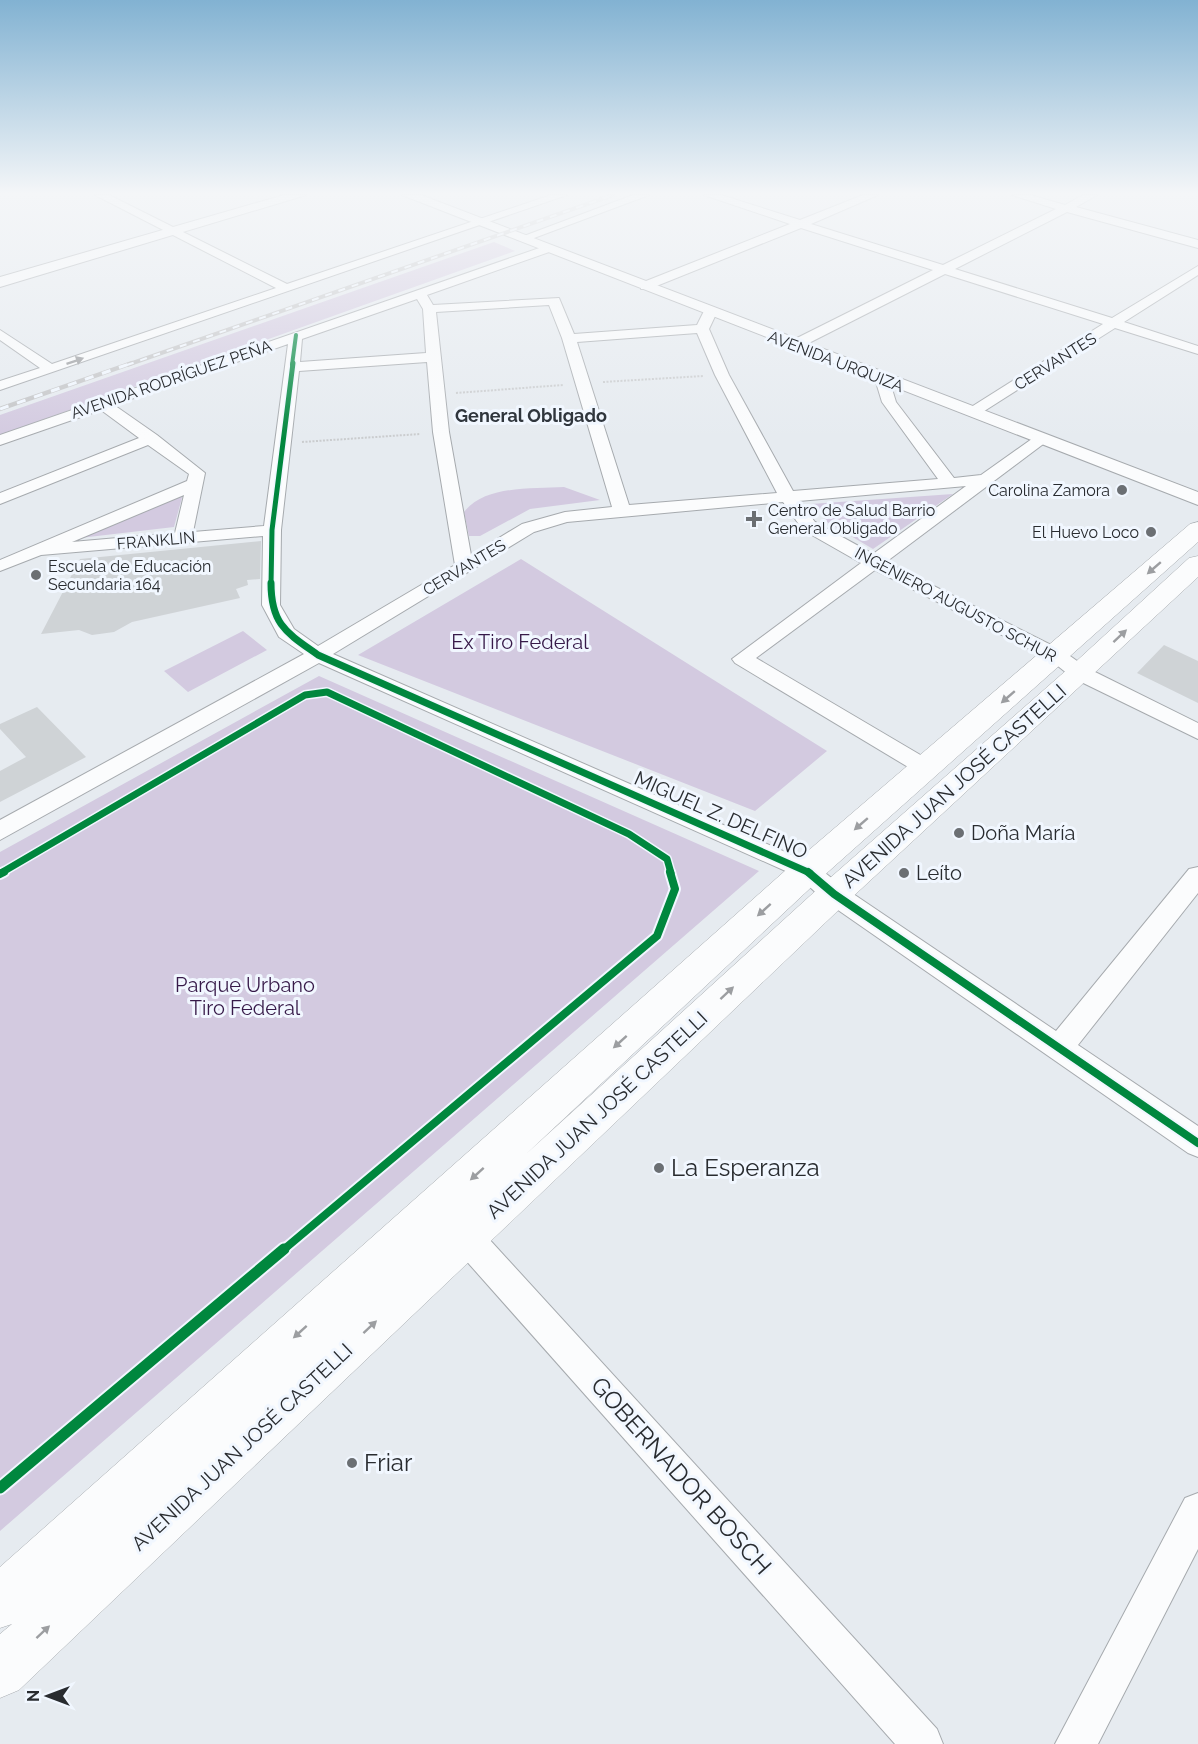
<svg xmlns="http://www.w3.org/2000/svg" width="1198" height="1744" font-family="Raleway,sans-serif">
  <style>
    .green { fill: #d3cae0 }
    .building { fill: #cfd3d6 }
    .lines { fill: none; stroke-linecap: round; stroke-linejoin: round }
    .minor-casing { stroke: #a6aaae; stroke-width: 2 }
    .tertiary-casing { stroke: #a6aaae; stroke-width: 2 }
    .primary-casing { stroke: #a6aaae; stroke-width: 1 }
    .path-far3 { stroke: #caccce; stroke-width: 2; stroke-dasharray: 2 1.5; stroke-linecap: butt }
    .path-far2 { stroke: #caccce; stroke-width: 3; stroke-dasharray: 4 2; stroke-linecap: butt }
    .path-far1 { stroke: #caccce; stroke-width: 4.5; stroke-dasharray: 5 4; stroke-linecap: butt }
    .path { stroke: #caccce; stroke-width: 5; stroke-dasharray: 7 4.5; stroke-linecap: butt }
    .minor { fill: #fbfcfd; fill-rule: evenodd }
    .tertiary { fill: #fbfcfd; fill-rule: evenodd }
    .primary { fill: #fbfcfd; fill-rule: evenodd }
    .rail-far1-casing { stroke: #c5c6c8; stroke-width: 4 }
    .rail-casing { stroke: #c5c6c8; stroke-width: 4.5 }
    .rail-far1 { stroke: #f1f7ff; stroke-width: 2; stroke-dasharray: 7; stroke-linecap: butt }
    .rail { stroke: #f1f7ff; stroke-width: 3; stroke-dasharray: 9; stroke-linecap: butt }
    .cycleway-far4-casing { stroke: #f1f7ff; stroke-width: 6 }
    .cycleway-far3-casing { stroke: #f1f7ff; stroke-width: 8 }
    .cycleway-far2-casing { stroke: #f1f7ff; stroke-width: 10 }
    .cycleway-far1-casing { stroke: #f1f7ff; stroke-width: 12 }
    .cycleway-casing { stroke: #f1f7ff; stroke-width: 15 }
    .cycleway-far4 { stroke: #00873e; stroke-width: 4 }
    .cycleway-far3 { stroke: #00873e; stroke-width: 5 }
    .cycleway-far2 { stroke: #00873e; stroke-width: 7 }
    .cycleway-far1 { stroke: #00873e; stroke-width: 8 }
    .cycleway { stroke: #00873e; stroke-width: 11 }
    .oneway { fill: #9c9ea1 }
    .poi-dot { fill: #6b6f73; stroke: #f1f7ff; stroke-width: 2 }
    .labels { text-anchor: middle; stroke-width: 6; stroke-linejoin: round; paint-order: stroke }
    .far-street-label { font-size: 16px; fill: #292c30; stroke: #f1f7ff }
    .far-poi-label { font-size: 16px; fill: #292c30; stroke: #f1f7ff; text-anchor: end }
    .far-neighbourhood-label { font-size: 18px; font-weight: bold; fill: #30363d; stroke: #f1f7ff }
    .park-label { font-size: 20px; fill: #371a49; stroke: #f1f7ff }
    .street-label { font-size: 20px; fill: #292c30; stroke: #f1f7ff }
    .poi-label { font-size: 20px; fill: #292c30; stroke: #f1f7ff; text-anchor: start }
    .near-poi-label { font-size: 24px; fill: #292c30; stroke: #f1f7ff; text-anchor: start }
    .near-street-label { font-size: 24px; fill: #292c30; stroke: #f1f7ff }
  </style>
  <rect width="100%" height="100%" fill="#e6ebf0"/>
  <!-- green -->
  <path class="green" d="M 494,242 L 515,251 L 0,435 L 0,415 Z
    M 564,487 L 600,500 L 530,509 L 480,536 L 469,536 L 464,512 C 485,485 532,489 564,487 Z
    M 183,494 L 174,527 L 80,538 Z
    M 953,494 L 873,549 L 827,522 L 811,504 Z
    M 521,559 L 827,751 L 755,811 L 358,655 Z
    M 243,631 L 267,650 L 188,692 L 164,671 Z
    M 319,676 L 759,871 L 0,1531 L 0,852 Z"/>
  <!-- building -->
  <path class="building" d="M 261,541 L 260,579 L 247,580 L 248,585 L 236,589 L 240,598 L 132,622 L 114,632 L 92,635 L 79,630 L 41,634 L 80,559 Z
    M 1164,645 L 1198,661 L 1198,703 L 1137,673 Z
    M 37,707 L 86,757 L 0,802 L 0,771 L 26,757 L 0,729 L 0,724 Z"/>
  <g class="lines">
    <!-- minor casing -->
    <g class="minor-casing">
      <path id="minor" d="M 95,195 L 109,195 L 287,284 L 551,195 L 567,195 L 0,390 L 0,381 L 40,368 L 0,340 L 0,330 L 52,364 L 276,288 Z
        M 633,195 L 649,195 L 526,241 L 516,239 Z
        M 704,195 L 721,195 L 800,220 L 863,195 L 878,195 L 811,224 L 943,265 L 1056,209 L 1012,195 L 1030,195 L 1065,205 L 1083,195 L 1097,195 L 1076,207 L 1198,240 L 1198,248 L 1067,212 L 955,269 L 1112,318 L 1198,266 L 1198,275 L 1124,322 L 1198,346 L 1198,354 L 1115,328 L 978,415 L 968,415 L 966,412 L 968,409 L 1103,324 L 945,274 L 799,348 L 789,348 L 789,342 L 933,270 L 801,228 L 649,289 L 641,289 L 641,283 L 790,224 Z
        M 548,245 L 552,247 L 552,251 L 427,295 L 433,305 L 559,298 L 574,334 L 697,325 L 705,309 L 715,309 L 717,312 L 709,329 L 729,375 L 793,491 L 938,479 L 882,402 L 875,379 L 882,375 L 889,379 L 896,402 L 954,478 L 981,475 L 1036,436 L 1046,436 L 1049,439 L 1046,442 L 886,562 L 1063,651 L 1087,668 L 1198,723 L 1198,739 L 1073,678 L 1049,659 L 875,570 L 756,658 L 934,763 L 937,768 L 934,773 L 926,776 L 918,773 L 735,663 L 732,659 L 861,563 L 803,530 L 783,502 L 567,522 L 534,532 L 333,654 L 815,865 L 843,887 L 1056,1031 L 1189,869 L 1198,867 L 1198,893 L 1078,1045 L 1198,1126 L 1198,1157 L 1188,1153 L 825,901 L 799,877 L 319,663 L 0,840 L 0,820 L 304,654 L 279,637 L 262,605 L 263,536 L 41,555 L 0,571 L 0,560 L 187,481 L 189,474 L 148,445 L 0,504 L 0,493 L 139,438 L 101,410 L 0,445 L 0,435 ZM 417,299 L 423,309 L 426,353 L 300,362 L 302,339 ZM 549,305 L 562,338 L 612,507 L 565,512 L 522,524 L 471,555 L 449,432 L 436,312 ZM 697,333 L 715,375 L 777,493 L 629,505 L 577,342 ZM 288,344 L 264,526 L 193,532 L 205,473 L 157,435 L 114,405 ZM 427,362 L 433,432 L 455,565 L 318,646 L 294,629 L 280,605 L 281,530 L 299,371 ZM 966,486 L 873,554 L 815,522 L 799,501 ZM 184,495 L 175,533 L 72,542 Z
        M 457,1212 L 468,1216 L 937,1729 L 943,1744 L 895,1744 L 446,1238 L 442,1227 L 446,1216 Z
        M 1198,1493 L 1198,1549 L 1098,1744 L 1055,1744 L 1185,1498 Z"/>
    </g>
    <!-- tertiary casing -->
    <g class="tertiary-casing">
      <path id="tertiary" d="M 284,195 L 306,195 L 0,287 L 0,277 Z
        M 402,195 L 421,195 L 1198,492 L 1198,505 Z"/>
    </g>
    <!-- primary casing -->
    <g class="primary-casing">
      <path id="primary" d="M 1198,522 L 1198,542 L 819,880 L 525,1155 L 822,885 L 1070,667 L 1189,558 L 1198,556 L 1198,577 L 846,903 L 19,1690 L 0,1698 L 0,1634 L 12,1624 L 0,1628 L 0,1567 L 795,862 L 1190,524 Z"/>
    </g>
    <!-- path-far3 -->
    <path class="path-far3" d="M 603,382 L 703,376
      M 456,393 L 563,385
      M 302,442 L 420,434"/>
    <!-- path-far2 -->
    <path class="path-far2" d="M 1,873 L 305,695 L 327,692 L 629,834 L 667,859 L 671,873"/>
    <!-- path-far1 -->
    <path class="path-far1" d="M 0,874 L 4,872
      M 282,1251 L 657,936 L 675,889 L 670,872"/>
    <!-- path -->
    <path class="path" d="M 0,1488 L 284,1249"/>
    <!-- minor -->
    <use href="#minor" class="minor"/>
    <!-- tertiary -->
    <use href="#tertiary" class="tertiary"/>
    <!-- primary -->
    <use href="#primary" class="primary"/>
    <!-- rail-far1 casing -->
    <g class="rail-far1-casing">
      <path id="rail-far1" d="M 127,365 L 613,195"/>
    </g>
    <!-- rail casing -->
    <g class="rail-casing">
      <path id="rail" d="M 0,409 L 132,363"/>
    </g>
    <!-- rail-far1 -->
    <use href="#rail-far1" class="rail-far1"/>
    <!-- rail -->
    <use href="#rail" class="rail"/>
    <!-- cycleway-far4 casing -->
    <g class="cycleway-far4-casing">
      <path id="cycleway-far4" d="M 292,365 L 296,335"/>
    </g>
    <!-- cycleway-far3 casing -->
    <g class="cycleway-far3-casing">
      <path id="cycleway-far3" d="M 271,585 L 272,530 L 293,363"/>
    </g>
    <!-- cycleway-far2 casing -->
    <g class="cycleway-far2-casing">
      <path id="cycleway-far2" d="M 271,583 C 271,625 287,633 318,655 L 810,873
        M 1,873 L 305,695 L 327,692 L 629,834 L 667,859 L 671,873"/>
    </g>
    <!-- cycleway-far1 casing -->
    <g class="cycleway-far1-casing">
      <path id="cycleway-far1" d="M 808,872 L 834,894 L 1198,1143
        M 0,874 L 4,872
        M 282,1251 L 657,936 L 675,889 L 670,872"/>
    </g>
    <!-- cycleway casing -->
    <g class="cycleway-casing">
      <path id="cycleway" d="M 0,1488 L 284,1249"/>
    </g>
    <!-- cycleway-far4 -->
    <use href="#cycleway-far4" class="cycleway-far4"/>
    <!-- cycleway-far3 -->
    <use href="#cycleway-far3" class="cycleway-far3"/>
    <!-- cycleway-far2 -->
    <use href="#cycleway-far2" class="cycleway-far2"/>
    <!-- cycleway-far1 -->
    <use href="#cycleway-far1" class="cycleway-far1"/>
    <!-- cycleway -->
    <use href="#cycleway" class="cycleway"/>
  </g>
  <!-- one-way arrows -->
  <defs><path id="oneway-solid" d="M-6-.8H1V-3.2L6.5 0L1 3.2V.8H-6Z" transform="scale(1.5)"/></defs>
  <g class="oneway">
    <use href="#oneway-solid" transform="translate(75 361) rotate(-19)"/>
    <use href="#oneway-solid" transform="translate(1154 568) rotate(139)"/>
    <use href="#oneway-solid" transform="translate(1120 636) rotate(-43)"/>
    <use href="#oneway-solid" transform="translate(1008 697) rotate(139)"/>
    <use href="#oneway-solid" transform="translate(861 824) rotate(139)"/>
    <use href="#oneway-solid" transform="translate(764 910) rotate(138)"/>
    <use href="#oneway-solid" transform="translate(727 993) rotate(-43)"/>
    <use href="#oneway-solid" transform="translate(620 1042) rotate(138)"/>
    <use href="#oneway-solid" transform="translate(477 1174) rotate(138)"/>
    <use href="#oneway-solid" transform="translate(370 1327) rotate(-43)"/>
    <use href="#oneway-solid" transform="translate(300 1332) rotate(138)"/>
    <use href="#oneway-solid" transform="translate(43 1632) rotate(-43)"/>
  </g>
  <!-- sky -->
  <linearGradient id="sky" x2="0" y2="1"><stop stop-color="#82b2d2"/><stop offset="0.44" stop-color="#f4f6f8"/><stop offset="1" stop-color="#f4f6f8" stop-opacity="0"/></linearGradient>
  <rect width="1198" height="439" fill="url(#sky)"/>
  <!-- markers -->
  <g class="poi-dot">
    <circle cx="1122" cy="490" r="6"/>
    <path d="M751 510h6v6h6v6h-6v6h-6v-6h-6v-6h6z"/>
    <circle cx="1151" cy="532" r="6"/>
    <circle cx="36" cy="575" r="6"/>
    <circle cx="959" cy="833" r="6"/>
    <circle cx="904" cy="873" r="6"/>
    <circle cx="659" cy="1168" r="6"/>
    <circle cx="352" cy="1463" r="6"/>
  </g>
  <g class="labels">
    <!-- far-street labels -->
    <g class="far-street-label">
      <text transform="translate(836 361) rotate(21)" y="6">AVENIDA URQUIZA</text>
      <text transform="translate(1055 361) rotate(-32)" y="6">CERVANTES</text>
      <text transform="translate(171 379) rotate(-19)" y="6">AVENIDA RODRÍGUEZ PEÑA</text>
      <text transform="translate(156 540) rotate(-5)" y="6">FRANKLIN</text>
      <text transform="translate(464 567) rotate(-31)" y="6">CERVANTES</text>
      <text transform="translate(956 604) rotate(28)" y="6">INGENIERO AUGUSTO SCHUR</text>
    </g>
    <!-- far-poi labels -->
    <g class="far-poi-label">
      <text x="1110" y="496">Carolina Zamora</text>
      <text x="768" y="516" text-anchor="start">Centro de Salud Barrio<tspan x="768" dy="18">General Obligado</tspan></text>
      <text x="1139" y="538">El Huevo Loco</text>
      <text x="48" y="572" text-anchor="start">Escuela de Educación<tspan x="48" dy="18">Secundaria 164</tspan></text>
    </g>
    <!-- far-neighbourhood labels -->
    <g class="far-neighbourhood-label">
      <text x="531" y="422">General Obligado</text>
    </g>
    <!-- park labels -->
    <g class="park-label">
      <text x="520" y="649">Ex Tiro Federal</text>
      <text x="245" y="992">Parque Urbano<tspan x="245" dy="23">Tiro Federal</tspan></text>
    </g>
    <!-- street labels -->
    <g class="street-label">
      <text transform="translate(954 786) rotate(-42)" y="7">AVENIDA JUAN JOSÉ CASTELLI</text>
      <text transform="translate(721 815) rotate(24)" y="7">MIGUEL Z. DELFINO</text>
      <text transform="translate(597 1115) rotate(-43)" y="7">AVENIDA JUAN JOSÉ CASTELLI</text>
      <text transform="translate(242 1447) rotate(-43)" y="7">AVENIDA JUAN JOSÉ CASTELLI</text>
    </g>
    <!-- poi labels -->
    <g class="poi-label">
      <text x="971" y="840">Doña María</text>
      <text x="916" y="880">Leíto</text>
    </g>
    <!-- near-poi labels -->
    <g class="near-poi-label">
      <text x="671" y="1176">La Esperanza</text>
      <text x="364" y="1471">Friar</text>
    </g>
    <!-- near-street labels -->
    <g class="near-street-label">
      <text transform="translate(681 1476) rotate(48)" y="8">GOBERNADOR BOSCH</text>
    </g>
  </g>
  <!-- north arrow -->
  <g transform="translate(48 1696) rotate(270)" stroke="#f1f7ff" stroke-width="4.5" paint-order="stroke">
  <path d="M0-4.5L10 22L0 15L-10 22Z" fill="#292c30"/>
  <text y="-9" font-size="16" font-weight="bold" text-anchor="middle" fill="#292c30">N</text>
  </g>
</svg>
